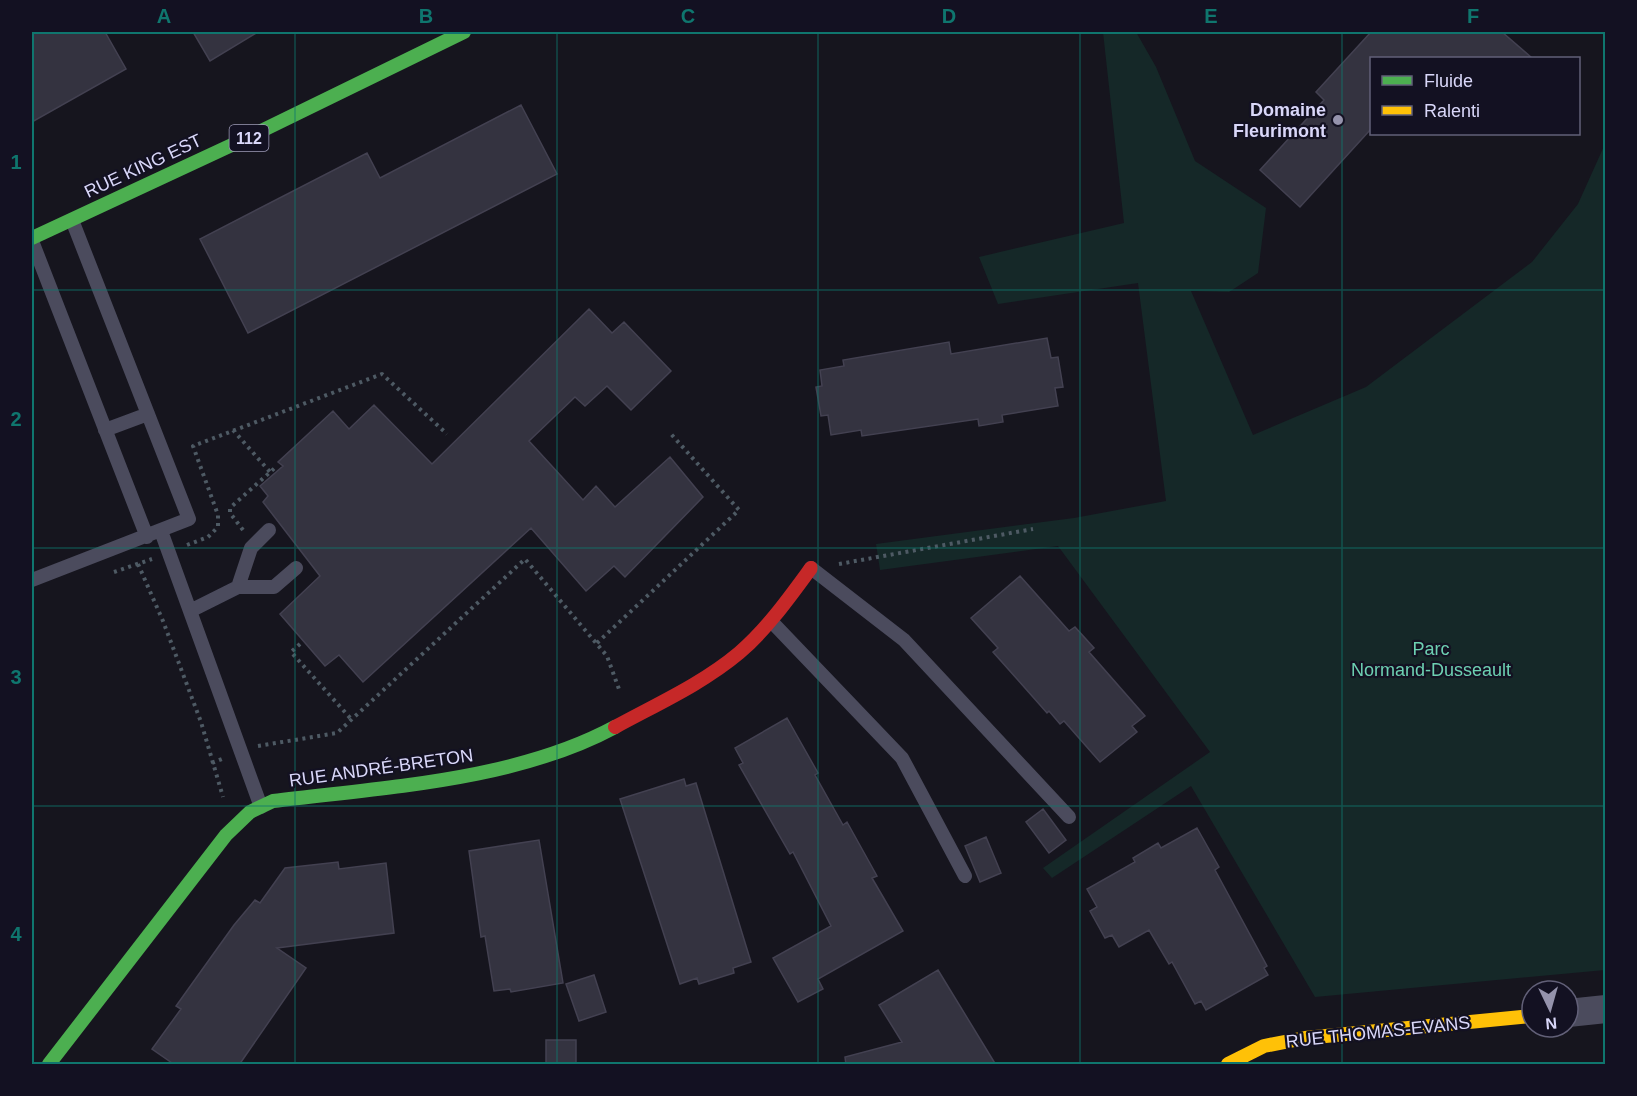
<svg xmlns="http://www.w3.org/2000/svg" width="1637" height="1096" font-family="Arial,sans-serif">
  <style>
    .green { fill: #152828 }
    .building { fill: #343340; stroke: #434151; stroke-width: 1.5 }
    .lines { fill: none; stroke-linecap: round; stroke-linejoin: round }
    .path { stroke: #4e5a64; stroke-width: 4; stroke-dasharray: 3 4.5; stroke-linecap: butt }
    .lane { stroke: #4b4b5d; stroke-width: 14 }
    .street { stroke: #4b4b5d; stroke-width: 28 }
    .fast { stroke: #4caf50; stroke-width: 14 }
    .slow { stroke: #ffc107; stroke-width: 14 }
    .jam { stroke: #c62828; stroke-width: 14 }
    .grid { fill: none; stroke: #0f766e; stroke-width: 1.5; stroke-opacity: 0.55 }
    .poi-dot { fill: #9593ac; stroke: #131122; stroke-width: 2 }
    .labels { text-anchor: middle; stroke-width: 4.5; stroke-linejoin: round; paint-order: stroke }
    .shield { fill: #131122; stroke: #9e9cb8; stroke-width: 1.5 }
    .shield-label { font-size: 16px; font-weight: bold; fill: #d9d7f9 }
    .poi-label { font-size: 18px; font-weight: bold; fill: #d9d7f9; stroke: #131122; text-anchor: end }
    .street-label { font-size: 18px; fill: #d9d7f9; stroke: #131122 }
    .park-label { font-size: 18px; fill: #6dd0b2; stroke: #131122 }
    .neatline { fill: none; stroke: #0f766e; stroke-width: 2 }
    .grid-label { font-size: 20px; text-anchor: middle; font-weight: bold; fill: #0f766e }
  </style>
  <rect width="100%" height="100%" fill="#16151e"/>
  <!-- green -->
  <path class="green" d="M 1103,32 L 1136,32 L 1156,67 L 1195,161 L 1266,208 L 1258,273 L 1229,292 L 1191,291 L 1253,435 L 1366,387 L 1532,262 L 1578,204 L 1605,144 L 1605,970 L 1315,997 L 1191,786 L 1052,878 L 1043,868 L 1210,752 L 1058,546 L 880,570 L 876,544 L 1074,518 L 1166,501 L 1138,283 L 998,304 L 979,257 L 1124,223 Z"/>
  <!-- building -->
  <path class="building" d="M 32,32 L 105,32 L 126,69 L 32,122 Z
    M 193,32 L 258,32 L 210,61 Z
    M 1371,32 L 1502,32 L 1532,58 L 1371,58 L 1371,129 L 1300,207 L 1260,170 L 1324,100 L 1316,92 Z
    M 521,105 L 557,174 L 248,333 L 200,239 L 367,153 L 380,178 Z
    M 589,309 L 612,333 L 624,322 L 671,371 L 631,410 L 607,386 L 585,406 L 575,397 L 529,441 L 583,500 L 596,486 L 615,507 L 670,457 L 703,497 L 625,577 L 614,566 L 586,591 L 531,528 L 363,682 L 339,655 L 325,666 L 280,614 L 320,576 L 263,502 L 268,496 L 260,486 L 283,466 L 278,462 L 333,411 L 349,429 L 374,405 L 432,464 Z
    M 1047,338 L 1051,358 L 1058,357 L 1063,387 L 1055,388 L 1058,406 L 1002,415 L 1003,422 L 979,426 L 978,419 L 862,436 L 861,430 L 831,435 L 828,415 L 821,416 L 816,387 L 822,386 L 820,370 L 844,366 L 843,360 L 949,342 L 951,354 Z
    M 1020,576 L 1069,631 L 1075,627 L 1094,648 L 1089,652 L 1145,716 L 1132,726 L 1137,732 L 1100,762 L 1064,721 L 1060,724 L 1049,711 L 1047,713 L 993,652 L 998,648 L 971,618 Z
    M 787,718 L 818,773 L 815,775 L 843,825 L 847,822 L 877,876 L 872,878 L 903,931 L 818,979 L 823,989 L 798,1002 L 773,958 L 831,926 L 793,852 L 790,854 L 739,765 L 743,763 L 735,748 Z
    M 684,779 L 686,786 L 696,783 L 751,962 L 733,968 L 734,973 L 699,984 L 697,978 L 680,984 L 620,799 Z
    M 1043,809 L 1066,840 L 1049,853 L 1026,822 Z
    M 1197,828 L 1219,867 L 1215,870 L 1267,966 L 1264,968 L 1268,975 L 1206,1010 L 1201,1001 L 1195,1004 L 1172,962 L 1169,964 L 1149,930 L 1119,947 L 1112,935 L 1105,938 L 1090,911 L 1097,907 L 1087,889 L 1135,862 L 1133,858 L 1158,843 L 1161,848 Z
    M 986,837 L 1001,873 L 980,882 L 965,846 Z
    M 539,840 L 563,983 L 511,992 L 510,989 L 494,991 L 485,936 L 481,937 L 469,851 Z
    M 338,862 L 339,869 L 386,863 L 394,933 L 277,948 L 306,968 L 239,1065 L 175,1065 L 152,1049 L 181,1009 L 176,1006 L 234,925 L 255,900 L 260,903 L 285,868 Z
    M 938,970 L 996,1065 L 846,1065 L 845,1057 L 902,1042 L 879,1005 Z
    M 594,975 L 606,1012 L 579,1021 L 566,984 Z
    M 546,1040 L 576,1040 L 576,1065 L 546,1065 Z"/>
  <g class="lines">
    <!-- path -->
    <path class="path" d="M 233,430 L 270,472
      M 243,530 L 230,513 L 230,508 L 277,466
      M 187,545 L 208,537 L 218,527 L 218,515 L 193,446 L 382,374 L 447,434
      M 138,564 L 163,621 L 201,722 L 223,797
      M 839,564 L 1033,529
      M 114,572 L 152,559
      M 597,643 L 739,510 L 671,434
      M 300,644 L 291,652 L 352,720
      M 258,746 L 337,733 L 525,559 L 607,656 L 620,692
      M 212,763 L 222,759"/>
    <!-- lane -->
    <path class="lane" d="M 32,241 L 147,537
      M 105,430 L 148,414
      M 161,531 L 261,807
      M 811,568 L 904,640 L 1069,817
      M 32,580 L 189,519 L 72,220
      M 238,587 L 274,587 L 296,568
      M 190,611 L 238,587 L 251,548 L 269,530
      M 771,621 L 902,758 L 965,876"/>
    <!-- street -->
    <path class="street" d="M 1568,1013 L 1606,1009"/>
    <!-- fast -->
    <path class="fast" d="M 32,238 L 249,137 L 464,32
      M 49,1064 L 226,835 L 250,812 L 273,801 C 384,787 515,781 615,727"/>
    <!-- slow -->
    <path class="slow" d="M 1228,1064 L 1264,1046 L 1305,1038 L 1532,1016"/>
    <!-- jam -->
    <path class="jam" d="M 615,727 C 657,704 702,684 739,653 C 767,629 789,598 811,568"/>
  </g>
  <!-- grid -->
  <path class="grid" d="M 295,32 L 295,1064M 557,32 L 557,1064M 818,32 L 818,1064M 1080,32 L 1080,1064M 1342,32 L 1342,1064M 32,290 L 1606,290M 32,548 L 1606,548M 32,806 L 1606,806"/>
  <!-- markers -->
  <circle class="poi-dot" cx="1338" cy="120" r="6"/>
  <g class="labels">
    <!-- shield labels -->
    <rect class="shield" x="229.5" y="125" width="39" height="26" rx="4.5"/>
    <g class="shield-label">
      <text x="249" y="144">112</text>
    </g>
    <!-- poi labels -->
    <g class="poi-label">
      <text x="1326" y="116">Domaine<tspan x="1326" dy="21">Fleurimont</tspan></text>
    </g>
    <!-- street labels -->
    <g class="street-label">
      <text transform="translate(143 166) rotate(-25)" y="6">RUE KING EST</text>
      <text transform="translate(381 768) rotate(-8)" y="6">RUE ANDRÉ-BRETON</text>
      <text transform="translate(1378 1032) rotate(-6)" y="6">RUE THOMAS-EVANS</text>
    </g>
    <!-- park labels -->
    <g class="park-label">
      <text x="1431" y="655">Parc<tspan x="1431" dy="21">Normand-Dusseault</tspan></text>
    </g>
  </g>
  <!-- border -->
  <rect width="1637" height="1096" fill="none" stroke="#131122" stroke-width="66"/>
  <!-- legend -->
  <rect x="1370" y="57" width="210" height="78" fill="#131122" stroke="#626078" stroke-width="1.5"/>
  <rect x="1382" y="76" width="30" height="9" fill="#4caf50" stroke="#626078" stroke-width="1.5"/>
  <text x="1424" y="87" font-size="18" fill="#d9d7f9">Fluide</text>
  <rect x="1382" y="106" width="30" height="9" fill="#ffc107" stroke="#626078" stroke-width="1.5"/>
  <text x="1424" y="117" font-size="18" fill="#d9d7f9">Ralenti</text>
  <!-- north arrow -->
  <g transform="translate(1550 1009) rotate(175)"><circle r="28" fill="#131122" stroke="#626078" stroke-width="1.5"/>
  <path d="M0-4.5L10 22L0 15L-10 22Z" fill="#9593ac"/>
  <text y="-9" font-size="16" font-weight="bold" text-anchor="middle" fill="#d9d7f9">N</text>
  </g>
  <rect x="33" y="33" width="1571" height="1030" class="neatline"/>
  <g class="grid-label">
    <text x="164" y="23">A</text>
    <text x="426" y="23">B</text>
    <text x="688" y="23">C</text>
    <text x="949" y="23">D</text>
    <text x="1211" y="23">E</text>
    <text x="1473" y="23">F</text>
    <text x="16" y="169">1</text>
    <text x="16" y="426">2</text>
    <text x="16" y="684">3</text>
    <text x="16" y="941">4</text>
  </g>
</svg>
